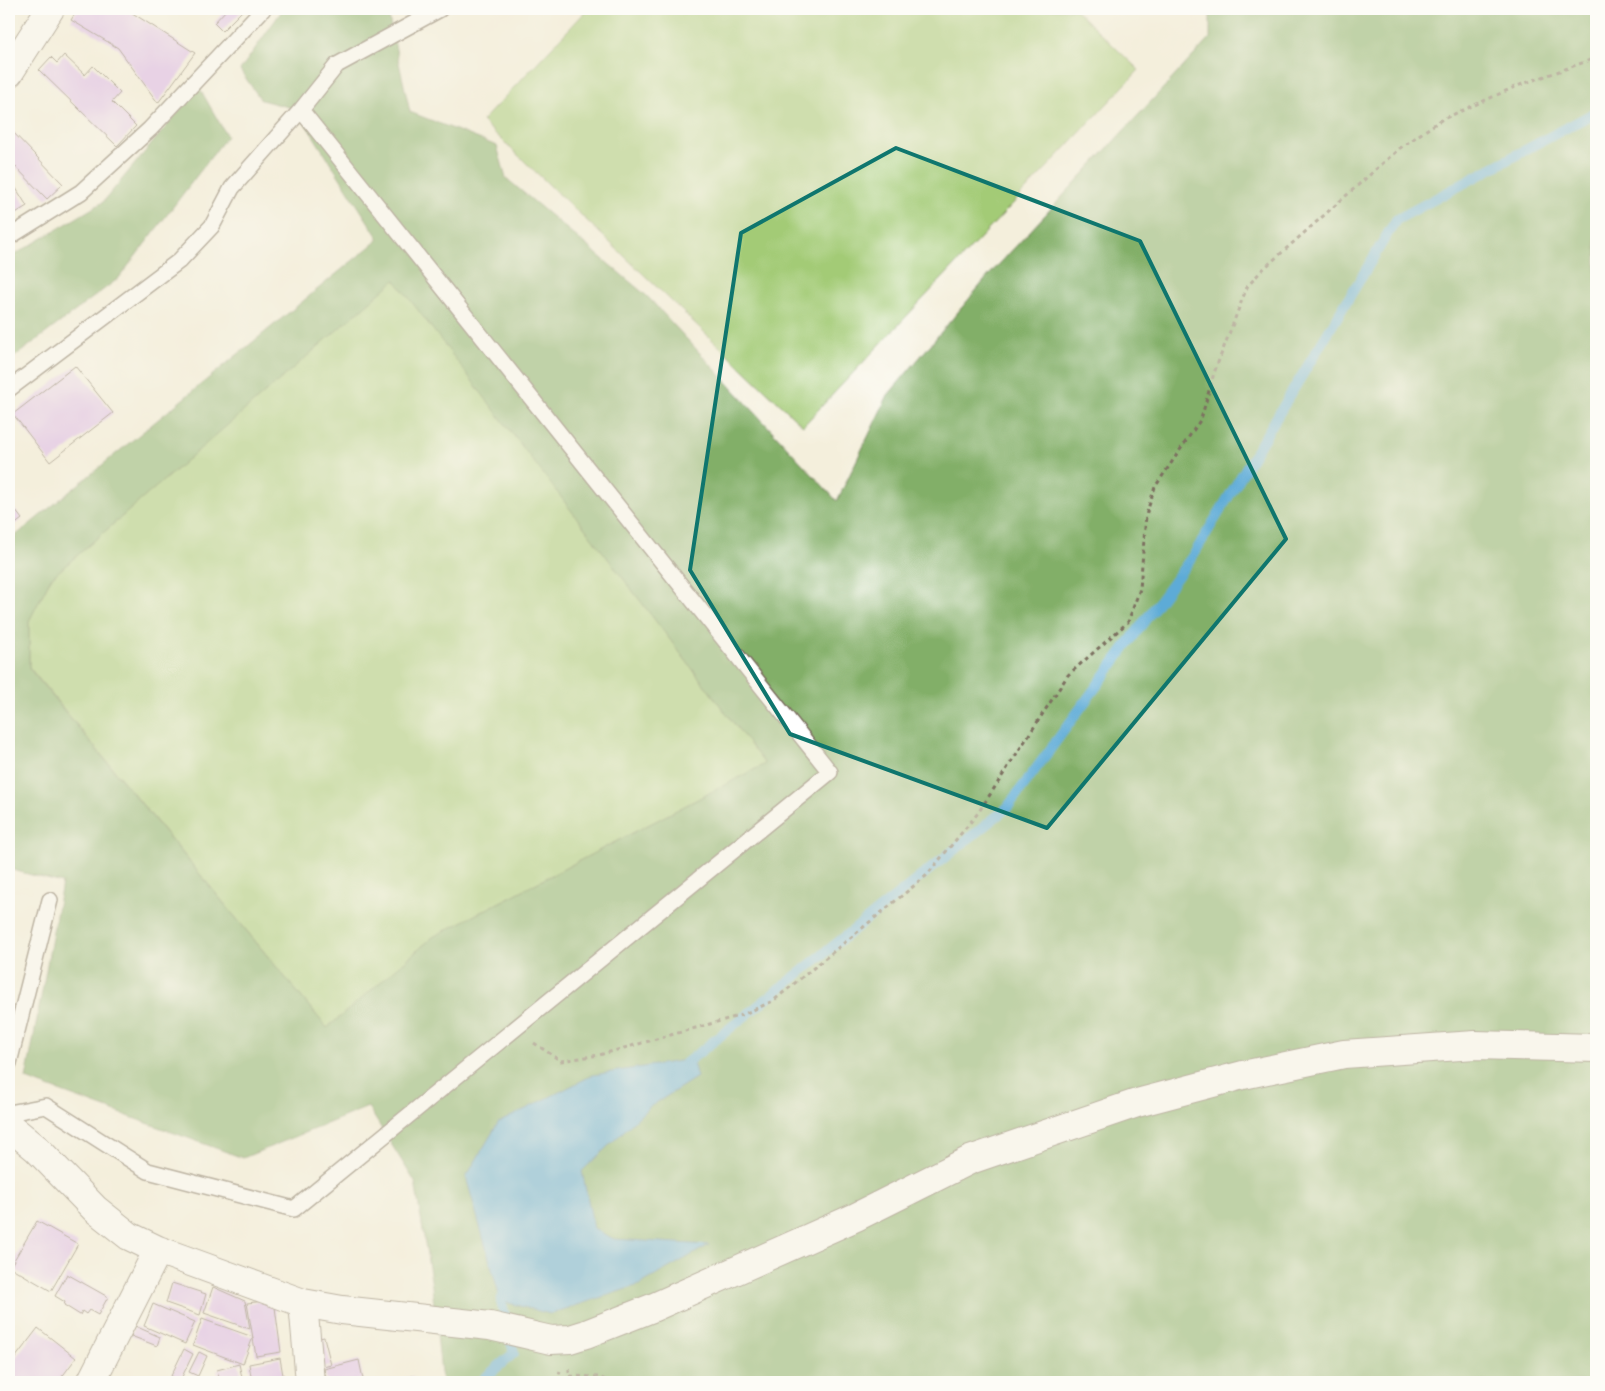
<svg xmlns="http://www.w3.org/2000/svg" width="1605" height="1391" font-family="'IM FELL English',serif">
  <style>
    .green { fill: #a3cb76; stroke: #6f7a4a }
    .forest { fill: #82af67; stroke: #5e6c42; fill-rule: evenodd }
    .water { fill: #5dabd7; stroke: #4c6a7a }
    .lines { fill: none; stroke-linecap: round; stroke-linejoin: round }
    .stream { stroke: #5dabd7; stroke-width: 10 }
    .building { fill: #d9b0ef }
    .lane-casing { stroke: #7c6f60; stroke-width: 18 }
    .street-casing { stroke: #7c6f60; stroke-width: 30 }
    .path { stroke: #7c6f60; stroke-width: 3; stroke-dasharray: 4 4; stroke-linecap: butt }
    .lane { stroke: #fff; stroke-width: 15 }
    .street { stroke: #fff; stroke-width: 28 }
    .marked { fill: none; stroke: #0f766e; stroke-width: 4; stroke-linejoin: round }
  </style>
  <rect width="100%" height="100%" fill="#fdfcf7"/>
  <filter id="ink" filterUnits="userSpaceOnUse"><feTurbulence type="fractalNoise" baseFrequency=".02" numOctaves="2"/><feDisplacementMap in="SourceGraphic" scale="10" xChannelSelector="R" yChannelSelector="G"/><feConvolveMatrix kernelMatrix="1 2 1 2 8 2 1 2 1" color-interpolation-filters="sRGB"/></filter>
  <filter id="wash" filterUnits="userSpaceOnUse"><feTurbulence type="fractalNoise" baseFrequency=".0096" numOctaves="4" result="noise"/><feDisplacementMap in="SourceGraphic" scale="20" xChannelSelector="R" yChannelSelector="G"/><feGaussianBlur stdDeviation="1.12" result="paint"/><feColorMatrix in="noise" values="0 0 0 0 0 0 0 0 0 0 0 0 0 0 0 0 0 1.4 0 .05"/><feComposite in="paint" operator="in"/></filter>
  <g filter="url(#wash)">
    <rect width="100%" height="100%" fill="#f4efdc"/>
    <!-- green -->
    <path class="green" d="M 588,9 L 1075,9 L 1139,70 L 803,426 L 482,121 Z
      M 395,279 L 765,764 L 433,937 L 327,1028 L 29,667 L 29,621 L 51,578 Z"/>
    <!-- forest -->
    <path class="forest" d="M 283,9 L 387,9 L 410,112 L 497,146 L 506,178 L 647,296 L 837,501 L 888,395 L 990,274 L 1210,38 L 1210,9 L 1596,9 L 1596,1382 L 442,1382 L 432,1286 L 415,1182 L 368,1107 L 243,1158 L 26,1079 L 62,883 L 9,869 L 9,541 L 379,239 L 296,109 L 261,100 L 240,70 ZM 395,280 L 765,764 L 433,937 L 327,1028 L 29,668 L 29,621 L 51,578 Z
      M 199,87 L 227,136 L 119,278 L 9,361 L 9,258 L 103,202 Z"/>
    <!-- water -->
    <path class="water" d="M 692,1059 L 697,1077 L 648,1108 L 582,1171 L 594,1229 L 614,1239 L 709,1245 L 639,1285 L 550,1314 L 501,1301 L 466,1177 L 498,1123 L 593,1075 Z"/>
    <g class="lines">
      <!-- stream -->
      <path class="stream" d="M 681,1067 L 1007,808 L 1194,554 L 1396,220 L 1596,112
        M 480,1382 L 514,1353 L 501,1301 L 505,1289"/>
    </g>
    <g id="blocks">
      <!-- building -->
      <path class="building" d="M 78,9 L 126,9 L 195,53 L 158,103 L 118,48 L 71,20 Z
        M 227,9 L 244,9 L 222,31 L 214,23 Z
        M 64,55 L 85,75 L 93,66 L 120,93 L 112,102 L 136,126 L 117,146 L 39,70 L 51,57 L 57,63 Z
        M 9,128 L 63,184 L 47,199 L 9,160 Z
        M 9,177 L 27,206 L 9,217 Z
        M 75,366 L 113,413 L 50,462 L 13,414 Z
        M 9,502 L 22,519 L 9,529 Z
        M 37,1221 L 78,1244 L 51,1291 L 10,1267 Z
        M 67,1274 L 108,1297 L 98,1315 L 89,1310 L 86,1314 L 82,1311 L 80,1315 L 64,1305 L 65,1302 L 55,1296 Z
        M 172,1283 L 206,1294 L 200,1315 L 166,1303 Z
        M 213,1287 L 245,1301 L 250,1329 L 204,1313 Z
        M 274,1300 L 281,1352 L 256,1356 L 247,1303 Z
        M 153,1304 L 195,1322 L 185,1344 L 144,1326 Z
        M 202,1319 L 253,1337 L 243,1364 L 193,1345 Z
        M 135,1326 L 160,1337 L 157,1346 L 131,1336 Z
        M 38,1328 L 76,1358 L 58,1382 L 9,1382 L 9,1366 Z
        M 324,1337 L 331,1365 L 319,1368 L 312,1340 Z
        M 184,1349 L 193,1354 L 180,1381 L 171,1376 Z
        M 199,1352 L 207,1356 L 198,1376 L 189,1372 Z
        M 280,1358 L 284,1381 L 252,1382 L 249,1364 Z
        M 359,1360 L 363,1379 L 350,1382 L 327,1382 L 324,1369 Z
        M 239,1364 L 243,1382 L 220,1382 L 217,1370 Z
        M 413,1376 L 414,1382 L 391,1382 Z"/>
    </g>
  </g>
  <g filter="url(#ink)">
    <use href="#blocks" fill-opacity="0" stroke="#7c6f60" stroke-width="1"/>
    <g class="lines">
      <!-- lane casing -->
      <g class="lane-casing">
        <path id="lane" d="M 9,237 L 81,192 L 150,129 L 263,9
          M 9,389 L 179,261 L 212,226 L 232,188 L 301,110 L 337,65 L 440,9
          M 9,1063 L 50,900
          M 9,1113 L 46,1106 L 148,1171 L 294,1209 L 830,772 L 301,110"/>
      </g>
      <!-- street casing -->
      <g class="street-casing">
        <path id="street" d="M 9,73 L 50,9
          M 9,1126 L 37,1149 L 95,1209 L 129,1236 L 158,1250 L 303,1303 L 342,1310 L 490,1326 L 551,1340 L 570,1339 L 586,1334 L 652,1308 L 856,1217 L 970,1160 L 1137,1103 L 1243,1075 L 1344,1054 L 1475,1045 L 1596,1048
          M 303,1303 L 310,1382
          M 91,1382 L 158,1250"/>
      </g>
      <!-- path -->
      <path class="path" d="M 534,1043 L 561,1061 L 599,1055 L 742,1015 L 773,1001 L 926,876 L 978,813 L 1068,675 L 1128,622 L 1140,589 L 1146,515 L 1155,487 L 1201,419 L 1214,373 L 1247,287 L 1261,271 L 1400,148 L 1441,120 L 1517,86 L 1596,58
        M 569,1369 L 569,1376 L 600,1377 L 608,1382
        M 557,1382 L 560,1371"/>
      <!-- lane -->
      <use href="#lane" class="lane"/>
      <!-- street -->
      <use href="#street" class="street"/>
    </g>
  </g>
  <!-- marked area -->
  <path d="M0 0H1605V1391H0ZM 896,148 L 1140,241 L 1286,539 L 1047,828 L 790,734 L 690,570 L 741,233 Z" fill="#f4efdc" fill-opacity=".55" fill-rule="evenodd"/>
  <path class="marked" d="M 896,148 L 1140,241 L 1286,539 L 1047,828 L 790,734 L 690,570 L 741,233 Z"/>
  <!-- margin -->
  <rect width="1605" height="1391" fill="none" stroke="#fdfcf7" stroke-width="30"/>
</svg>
